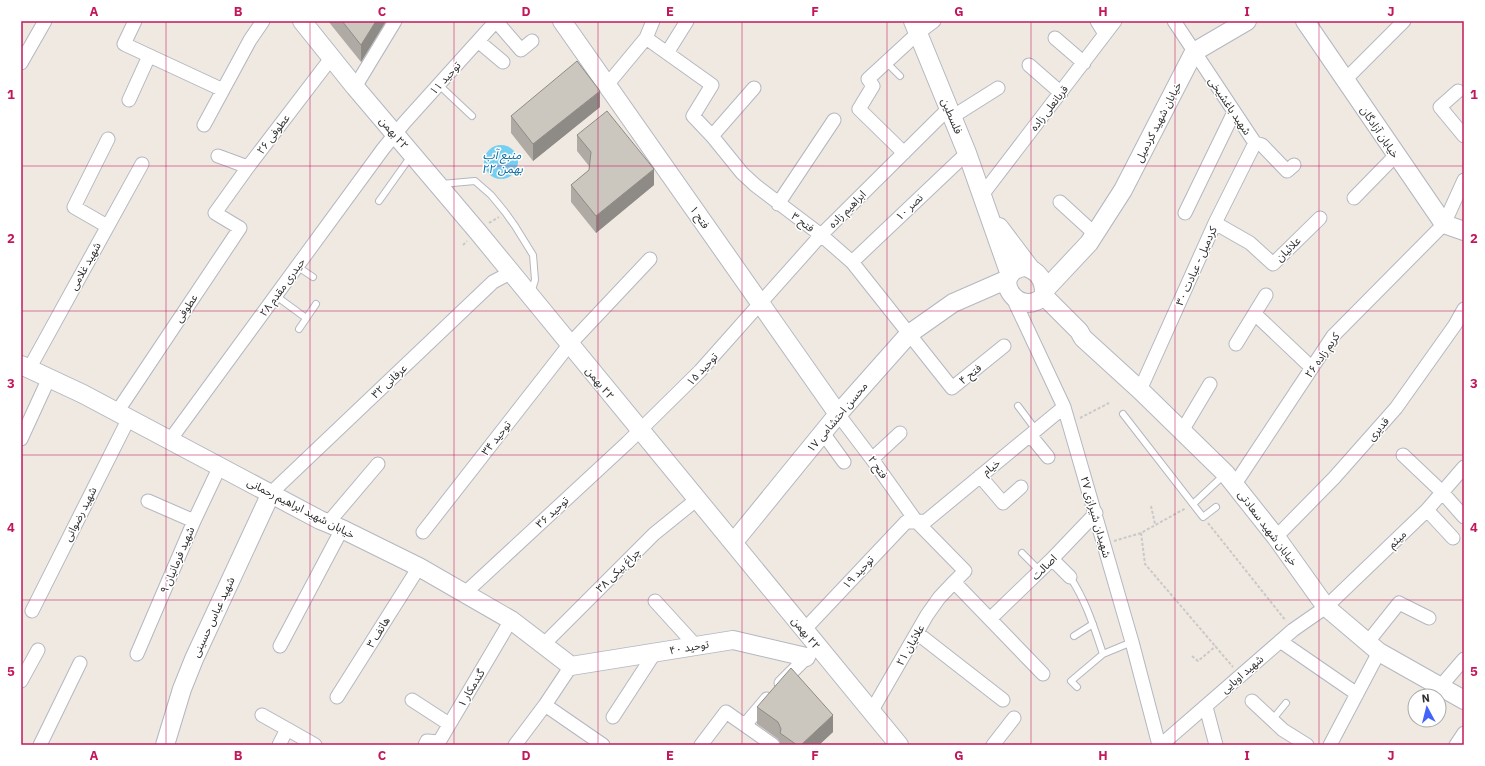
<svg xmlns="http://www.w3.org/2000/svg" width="1485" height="766" font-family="'IBM Plex Sans','Noto Sans Arabic',sans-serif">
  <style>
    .water { fill: #75cff0 }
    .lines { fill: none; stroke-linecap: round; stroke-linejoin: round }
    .lane-casing { stroke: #b4b7c1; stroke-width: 8 }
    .street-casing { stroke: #b4b7c1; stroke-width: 15 }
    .secondary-casing { stroke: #b4b7c1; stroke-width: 20 }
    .path { stroke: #c9c9c9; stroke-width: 2; stroke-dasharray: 3 2; stroke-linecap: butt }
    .lane { stroke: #fff; stroke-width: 6 }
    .street { stroke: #fff; stroke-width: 13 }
    .secondary { stroke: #fff; stroke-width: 18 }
    .wall { fill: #afaba4 }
    .shaded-wall { fill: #8e8b86 }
    .building { fill: #cbc7bf; stroke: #8e8b86 }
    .grid { fill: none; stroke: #c2185b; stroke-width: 1; stroke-opacity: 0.55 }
    .labels { text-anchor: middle; stroke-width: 3; stroke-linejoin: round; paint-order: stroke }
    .street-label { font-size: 11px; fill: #2e2e2e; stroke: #fff }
    .water-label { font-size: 12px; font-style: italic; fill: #0d6fa3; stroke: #fff }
    .neatline { fill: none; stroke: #c2185b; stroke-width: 1.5 }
    .grid-label { font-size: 13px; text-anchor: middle; font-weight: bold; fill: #c2185b }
  </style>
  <rect width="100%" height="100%" fill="#efe9e1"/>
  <!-- water -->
  <path class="water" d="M484 162a17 17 0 1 1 34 0a17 17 0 1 1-34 0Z"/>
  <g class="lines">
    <!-- lane casing -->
    <g class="lane-casing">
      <path id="lane" d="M 886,62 L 900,76
        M 439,85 L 472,116
        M 441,184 L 475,181 L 491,195 L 505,212 L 515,226 L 533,255 L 535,280 L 531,293
        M 379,201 L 411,156
        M 298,267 L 313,277
        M 276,296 L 306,318
        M 299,329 L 316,304
        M 1018,406 L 1036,430
        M 1123,414 L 1203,517 L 1216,507
        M 1193,504 L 1224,475
        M 1022,553 L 1040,571
        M 1070,577 C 1086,601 1094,627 1103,654 L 1132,642
        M 1074,636 L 1093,624
        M 1077,687 L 1071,681 L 1103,654
        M 1272,720 L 1286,703"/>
    </g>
    <!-- street casing -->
    <g class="street-casing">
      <path id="street" d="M 135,21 L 124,44 L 223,90
        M 496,21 L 521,50 L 532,41
        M 1097,21 L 1105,34
        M 1174,21 L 1255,143 L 1262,145 L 1287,171 L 1294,165
        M 646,38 L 712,85 L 693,116 L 712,136 L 742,173 L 755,185 L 821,235 L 852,262 L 952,388 L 1004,346
        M 1055,38 L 1084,63
        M 478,41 L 503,62
        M 667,53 L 687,21
        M 21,63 L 45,21
        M 1029,65 L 1061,93
        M 1345,80 L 1404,21
        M 607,85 L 646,38 L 653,21
        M 355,87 L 395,21
        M 1458,91 L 1440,107 L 1464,136
        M 129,100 L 149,56
        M 952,117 L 998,88
        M 204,125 L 250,40 L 263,21
        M 712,136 L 754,88
        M 904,153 L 859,109 L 873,86 L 868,79 L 918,33 L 934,21
        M 218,156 L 248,167
        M 982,195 L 1115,21
        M 1354,198 L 1396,155
        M 1060,202 L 1095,234
        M 778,204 L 834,120
        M 1185,213 L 1234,112
        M 1215,223 L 1250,243 L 1273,264 L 1320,218
        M 107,226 L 74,207 L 108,139
        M 852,262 L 967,153
        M 1012,296 L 1064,407 L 1069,424 L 1132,642 L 1159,745
        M 1255,314 L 1312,368
        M 1236,344 L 1266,295
        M 29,369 L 142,164
        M 1140,390 L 1215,223 L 1255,143
        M 117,412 L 240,228 L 215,213 L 248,167 L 332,57
        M 838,414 L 872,459 L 916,521 L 965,571 L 954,582 L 1043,674
        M 1182,431 L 1210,384
        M 823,433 L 844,462
        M 1030,435 L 1048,457
        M 21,439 L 49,378
        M 170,440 L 383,149 L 404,123 L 496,21
        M 1403,455 L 1442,492 L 1464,517
        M 872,459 L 900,433
        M 980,476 L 1003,503 L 1021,487
        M 1235,484 L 1333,336 L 1444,224 L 1464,180
        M 271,493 L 493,282 L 510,273
        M 148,501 L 194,521
        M 1427,510 L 1453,538
        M 328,523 L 378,464
        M 423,532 L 569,345 L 650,259
        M 1276,537 L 1334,478 L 1396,408 L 1455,325 L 1464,309
        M 1052,559 L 1070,577
        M 465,593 L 627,443 L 700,371 L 821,235 L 948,109
        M 655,601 L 696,646
        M 32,611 L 129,418
        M 990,619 L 1052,559 L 1096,513
        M 804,630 L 906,522 L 926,521 L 1064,407
        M 917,633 L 1003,700
        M 1280,641 L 1357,694
        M 1367,643 L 1399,603 L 1429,618
        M 543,645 L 654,534 L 696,500
        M 280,646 L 342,529
        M 137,654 L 194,521 L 220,466
        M 21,681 L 38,650
        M 781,683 L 811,653
        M 1440,687 L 1464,659
        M 337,697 L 419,567
        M 412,700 L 449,724
        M 1252,701 L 1283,730 L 1307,745
        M 545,705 L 603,745
        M 1206,707 L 1216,745
        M 871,712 L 927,615 L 939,598 L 954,582
        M 262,715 L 287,729
        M 613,717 L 654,654
        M 745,725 L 767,699
        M 40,745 L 80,663
        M 279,745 L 287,729 L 315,745
        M 425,745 L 427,741 L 439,742 L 511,620
        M 515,745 L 545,705 L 571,666
        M 701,745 L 726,712 L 773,745
        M 993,745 L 1014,718
        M 1161,745 L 1293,630 L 1326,607 L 1427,510 L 1464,467
        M 1330,745 L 1379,652
        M 1456,745 L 1464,733"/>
    </g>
    <!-- secondary casing -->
    <g class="secondary-casing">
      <path id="secondary" d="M 302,21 L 355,87 L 478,232 L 899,745
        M 562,21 L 838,414
        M 913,21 L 967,153 L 1010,275
        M 1305,21 L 1444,224 L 1464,231
        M 999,227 L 1030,268
        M 1024,267 C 1039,270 1045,281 1044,296 C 1018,320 988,274 1024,267 Z
        M 1044,291 L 1089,243 L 1123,190 L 1194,52 L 1247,21
        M 1044,296 L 1079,331 L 1083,338 L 1140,390 L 1226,474 L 1276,537 L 1326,607 L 1379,652 L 1464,700
        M 21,365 L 83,394 L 320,520 L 342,529 L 419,567 L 511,620 L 571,666 L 733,640 L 806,657
        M 733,543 L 838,414 L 909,334 L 953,303 L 1008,279
        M 165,745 L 182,689 L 194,659 L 271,493"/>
    </g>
    <!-- path -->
    <path class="path" d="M 489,223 L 499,217
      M 463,245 L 467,241
      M 1080,418 L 1109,403
      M 1151,506 L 1155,524
      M 1208,523 L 1286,621
      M 1141,533 L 1145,564 L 1233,667
      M 1114,541 L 1141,533 L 1186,508
      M 1192,656 L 1198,661 L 1216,646"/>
    <!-- lane -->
    <use href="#lane" class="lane"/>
    <!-- street -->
    <use href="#street" class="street"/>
    <!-- secondary -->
    <use href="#secondary" class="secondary"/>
  </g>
  <!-- wall -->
  <path class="wall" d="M 328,21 L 386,21 L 361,62 Z
    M 600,107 L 533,161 L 511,133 L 511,116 Z
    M 577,135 L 654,185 L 596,233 L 571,202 L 571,185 L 589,170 L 589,166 L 577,151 Z
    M 757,707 L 833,732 L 819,745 L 780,745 L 780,742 L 778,739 L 757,724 Z"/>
  <!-- shaded-wall -->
  <path class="shaded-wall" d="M 376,21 L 386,21 L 361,62 L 361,45 Z
    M 600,91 L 600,107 L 533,161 L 533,144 Z
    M 654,169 L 654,185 L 596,233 L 596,216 Z
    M 833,715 L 833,732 L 819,745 L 801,745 Z"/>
  <!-- building -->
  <path class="building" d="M 342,21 L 376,21 L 361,45 Z
    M 577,61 L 600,91 L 533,144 L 511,116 Z
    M 607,111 L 654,169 L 596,216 L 571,185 L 589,170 L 591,152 L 577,135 Z
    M 791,668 L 833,715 L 801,745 L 797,745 L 780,733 L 781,729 L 778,722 L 757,707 Z"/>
  <!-- grid -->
  <path class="grid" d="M 166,21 L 166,745M 310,21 L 310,745M 454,21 L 454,745M 598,21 L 598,745M 742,21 L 742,745M 887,21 L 887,745M 1031,21 L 1031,745M 1175,21 L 1175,745M 1319,21 L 1319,745M 21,166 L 1464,166M 21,311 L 1464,311M 21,455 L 1464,455M 21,600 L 1464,600"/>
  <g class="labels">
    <!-- street labels -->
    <g class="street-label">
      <text transform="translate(445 78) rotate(-48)" y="4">توحید ۱۱</text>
      <text transform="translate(1230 106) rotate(56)" y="4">شهید باغشیخی</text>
      <text transform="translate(1049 108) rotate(-52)" y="4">قربانعلی زاده</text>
      <text transform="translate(952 116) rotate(67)" y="4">فلسطین</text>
      <text transform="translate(1158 122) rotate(-63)" y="4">خیابان شهید کردمیل</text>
      <text transform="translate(1380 132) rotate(56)" y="4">خیابان آزادگان</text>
      <text transform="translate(394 133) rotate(50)" y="4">٢٢ بهمن</text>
      <text transform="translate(273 134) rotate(-53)" y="4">عطوفی ۲۶</text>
      <text transform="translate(909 207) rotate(-44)" y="4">نصر ۱۰</text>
      <text transform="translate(847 209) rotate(-45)" y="4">ابراهیم زاده</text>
      <text transform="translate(700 217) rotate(55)" y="4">فتح ۱</text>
      <text transform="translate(803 222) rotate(36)" y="4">فتح ۳</text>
      <text transform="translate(1288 249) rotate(-44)" y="4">علائیان</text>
      <text transform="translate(85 266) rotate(-61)" y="4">شهید غلامی</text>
      <text transform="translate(1196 266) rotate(-66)" y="4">کردمیل - عبادت ۳۰</text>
      <text transform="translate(282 287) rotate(-54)" y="4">حیدری مقدم ۲۸</text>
      <text transform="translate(186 308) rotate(-56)" y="4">عطوفی</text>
      <text transform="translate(1322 355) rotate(-55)" y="4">کریم زاده ۲۶</text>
      <text transform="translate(702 369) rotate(-47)" y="4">توحید ۱۵</text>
      <text transform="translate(970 374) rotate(-39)" y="4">فتح ۴</text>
      <text transform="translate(389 381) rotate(-43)" y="4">عرفانی ۳۲</text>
      <text transform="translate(600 383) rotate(51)" y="4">٢٢ بهمن</text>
      <text transform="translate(837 417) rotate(-50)" y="4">محسن احتشامی ۱۷</text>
      <text transform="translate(1378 429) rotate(-49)" y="4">قدیری</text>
      <text transform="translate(496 438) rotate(-52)" y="4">توحید ۳۴</text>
      <text transform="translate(878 467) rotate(54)" y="4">فتح ۲</text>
      <text transform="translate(991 467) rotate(-39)" y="4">خیام</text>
      <text transform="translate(301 508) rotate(27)" y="4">خیابان شهید ابراهیم رحمانی</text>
      <text transform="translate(552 512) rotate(-43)" y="4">توحید ۳۶</text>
      <text transform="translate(80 514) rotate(-63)" y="4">شهید رضوانی</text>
      <text transform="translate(1096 517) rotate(74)" y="4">شهیدان شیرازی ۲۷</text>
      <text transform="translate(1268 528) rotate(53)" y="4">خیابان شهید سعادتی</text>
      <text transform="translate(1397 539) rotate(-44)" y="4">میثم</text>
      <text transform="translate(177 560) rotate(-67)" y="4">شهید فرمانیان ۹</text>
      <text transform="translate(1044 567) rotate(-45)" y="4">اصالت</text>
      <text transform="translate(618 570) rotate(-45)" y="4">چراغ بیکی ۳۸</text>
      <text transform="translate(858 572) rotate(-47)" y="4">توحید ۱۹</text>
      <text transform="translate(213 617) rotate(-65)" y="4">شهید عباس حسینی</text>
      <text transform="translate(378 632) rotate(-58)" y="4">هاتف ۳</text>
      <text transform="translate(806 633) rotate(51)" y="4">٢٢ بهمن</text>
      <text transform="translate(910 645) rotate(-60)" y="4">علائیان ۲۱</text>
      <text transform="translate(689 647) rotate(-10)" y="4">توحید ۴۰</text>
      <text transform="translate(1242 674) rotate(-41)" y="4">شهید اوبایی</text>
      <text transform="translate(471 688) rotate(-59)" y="4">گندمکار ۱</text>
    </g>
    <!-- water labels -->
    <g class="water-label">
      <text x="502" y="159">منبع آب<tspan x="502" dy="14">۲۲ بهمن</tspan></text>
    </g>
  </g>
  <!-- border -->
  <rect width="1485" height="766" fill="none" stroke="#ffffff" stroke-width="44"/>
  <!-- north arrow -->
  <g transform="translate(1427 708) rotate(353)"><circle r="19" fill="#ffffff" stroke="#ababab"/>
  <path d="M0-3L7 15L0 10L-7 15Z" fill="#4264fb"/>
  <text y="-6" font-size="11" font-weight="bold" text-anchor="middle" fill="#2e2e2e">N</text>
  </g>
  <rect x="22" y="22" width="1441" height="722" class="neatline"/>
  <g class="grid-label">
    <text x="94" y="16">A</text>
    <text x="238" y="16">B</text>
    <text x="382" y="16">C</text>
    <text x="526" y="16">D</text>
    <text x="670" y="16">E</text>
    <text x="815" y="16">F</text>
    <text x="959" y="16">G</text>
    <text x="1103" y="16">H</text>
    <text x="1247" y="16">I</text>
    <text x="1391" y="16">J</text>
    <text x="11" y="99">1</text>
    <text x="1474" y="99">1</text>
    <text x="11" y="243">2</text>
    <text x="1474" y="243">2</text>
    <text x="11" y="388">3</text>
    <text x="1474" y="388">3</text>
    <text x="11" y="532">4</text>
    <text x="1474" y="532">4</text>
    <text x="11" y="676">5</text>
    <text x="1474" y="676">5</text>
    <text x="94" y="760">A</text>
    <text x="238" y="760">B</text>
    <text x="382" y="760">C</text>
    <text x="526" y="760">D</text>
    <text x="670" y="760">E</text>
    <text x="815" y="760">F</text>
    <text x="959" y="760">G</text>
    <text x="1103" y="760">H</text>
    <text x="1247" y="760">I</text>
    <text x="1391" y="760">J</text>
  </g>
</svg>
